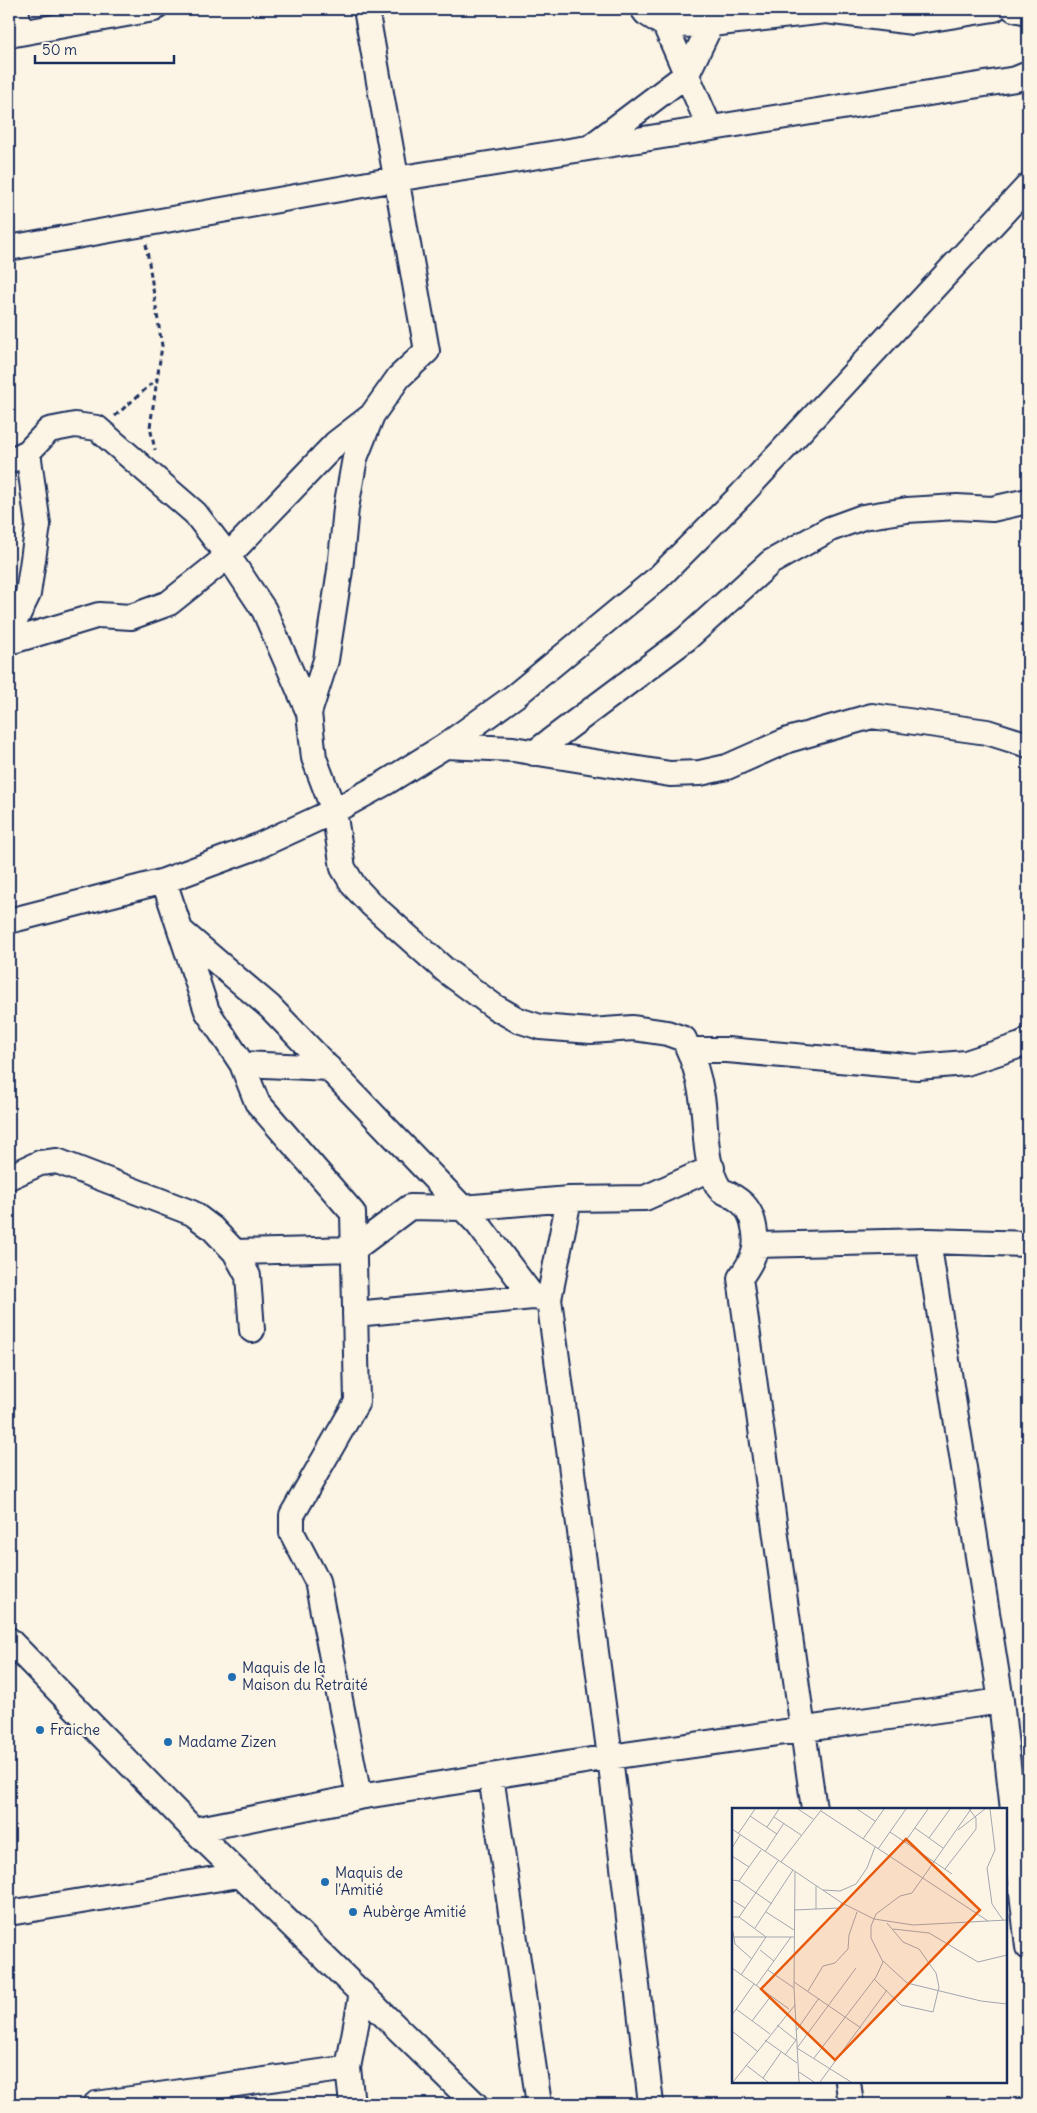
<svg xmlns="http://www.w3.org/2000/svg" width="1037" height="2113" font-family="Delius,sans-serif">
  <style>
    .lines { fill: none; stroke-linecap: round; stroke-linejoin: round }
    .minor-casing { stroke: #1b2f5e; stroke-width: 28 }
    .path { stroke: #1b2f5e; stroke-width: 3; stroke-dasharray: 5 4; stroke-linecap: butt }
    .minor { stroke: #fcf5e5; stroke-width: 24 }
    .poi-dot { fill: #1f6fb2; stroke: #fcf5e5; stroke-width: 2 }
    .labels { text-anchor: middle; stroke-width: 4; stroke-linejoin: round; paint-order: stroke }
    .poi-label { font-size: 15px; fill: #1b2f5e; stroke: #fcf5e5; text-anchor: start }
    .inset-road { fill: none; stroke: #a2a6af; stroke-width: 1 }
    .view { fill: #e8590c; fill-opacity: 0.15; stroke: #e8590c; stroke-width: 2.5 }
    .inset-edge { fill: none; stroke: #1b2f5e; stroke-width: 2.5 }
  </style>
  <rect width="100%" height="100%" fill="#fcf5e5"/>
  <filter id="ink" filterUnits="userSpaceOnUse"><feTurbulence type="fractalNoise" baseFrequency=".02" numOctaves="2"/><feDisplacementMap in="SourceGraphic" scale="10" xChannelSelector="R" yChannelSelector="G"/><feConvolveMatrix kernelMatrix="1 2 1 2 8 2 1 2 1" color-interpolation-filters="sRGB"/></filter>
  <g filter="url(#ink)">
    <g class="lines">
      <!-- minor casing -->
      <g class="minor-casing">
        <path id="minor" d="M 16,9 L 20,33
          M 366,9 L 427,351 L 399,377 L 372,415 L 355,458 L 346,508 L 340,570 L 326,660 L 309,713 L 314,758 L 334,811 L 343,868 L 354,886 L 371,904 L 445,970 L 495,1007 L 518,1020 L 540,1027 L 591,1031 L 633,1028 L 667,1033 L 684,1039 C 693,1058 699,1076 702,1097 C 707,1126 703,1162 719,1188 C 721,1191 725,1192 729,1194 C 741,1201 749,1207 753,1222 C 759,1246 755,1258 740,1278 L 814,1809
          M 643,9 L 646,13 L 665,25 L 711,24 L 826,11 L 913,22 L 994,9
          M 1014,9 L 1028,12
          M 665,25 L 710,128
          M 9,35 L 154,9
          M 593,145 L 687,74 L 711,24
          M 9,248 L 396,179 L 1016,79 L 1028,74
          M 9,461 L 28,452 L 49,430 L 75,425 L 97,428 L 195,513 L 228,556 L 264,610 L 309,713
          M 9,633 L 28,594 L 38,525 L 28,452
          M 9,642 L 99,615 L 131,617 L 169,603 L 228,556 L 336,443 L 371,416
          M 445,746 L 513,749 L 670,774 L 700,773 L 727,767 L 788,740 L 872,716 L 987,732 L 1028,745
          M 534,753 L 686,639 L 771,562 L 830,529 L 863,517 L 907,510 L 957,507 L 992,509 L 1028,501
          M 164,881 L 207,1011 L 242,1064 L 257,1102 L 353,1213 L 357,1402 L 292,1515 L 292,1533 L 317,1581 L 359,1797
          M 9,921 L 164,881 L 256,847 L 334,811 L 385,783 L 445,746 L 516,695 L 658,578 L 741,495 L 1028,186
          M 181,931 L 270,1007 L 478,1224 L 533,1297
          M 689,1050 L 727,1050 L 918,1067 L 966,1063 L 1024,1044 L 1028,1040
          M 242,1064 L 329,1068
          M 9,1177 L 40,1163 L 57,1161 L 192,1213 L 212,1228 L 235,1252 L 248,1276 L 252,1330
          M 928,1241 L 1001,1701 L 1028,1947
          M 756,1245 L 928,1241 L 1028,1244
          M 235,1252 L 354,1249 L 410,1207 L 462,1208 L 569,1199 L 645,1198 L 712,1168
          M 549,1299 L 610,1757 L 651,2104
          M 355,1314 L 533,1297 L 549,1299 L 569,1199
          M 9,1640 L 194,1830 L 475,2104
          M 491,1776 L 539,2104
          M 194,1830 L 359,1797 L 610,1757 L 1001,1701
          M 9,1913 L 239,1875
          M 848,2082 L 851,2104
          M 96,2104 L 348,2068
          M 352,2104 L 348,2068 L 362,1993"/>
      </g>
      <!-- path -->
      <path class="path" d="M 146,244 L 162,346 L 150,427 L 155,450
        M 115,416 L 157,379"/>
      <!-- minor -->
      <use href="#minor" class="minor"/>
    </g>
  </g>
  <!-- markers -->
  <g class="poi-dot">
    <circle cx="232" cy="1677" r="5"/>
    <circle cx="40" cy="1730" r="5"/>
    <circle cx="168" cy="1742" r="5"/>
    <circle cx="325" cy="1882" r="5"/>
    <circle cx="353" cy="1912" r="5"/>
  </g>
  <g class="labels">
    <!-- poi labels -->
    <g class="poi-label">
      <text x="242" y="1673">Maquis de la<tspan x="242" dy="17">Maison du Retraité</tspan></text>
      <text x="50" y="1735">Fraiche</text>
      <text x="178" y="1747">Madame Zizen</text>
      <text x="335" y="1878">Maquis de<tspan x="335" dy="17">l'Amitié</tspan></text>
      <text x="363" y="1917">Aubèrge Amitié</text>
    </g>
  </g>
  <!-- overview -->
  <g transform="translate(732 1808)">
    <rect width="275" height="275" fill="#fcf5e5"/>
    <path class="inset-road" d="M 66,1 L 81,11M 125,1 L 143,13M 258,1 L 263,42 L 255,60 L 260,96 L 271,112M 89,3 L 256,113M 18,8 L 45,26M 42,9 L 69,27M 35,19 L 47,1M 183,20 L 211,40M 0,21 L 110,95 L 142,111 L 181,117 L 275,112M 226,22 L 253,1M 158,24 L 220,66M 6,26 L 23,1M 197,30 L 218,1M 131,31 L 152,1M 173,34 L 196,1M 0,40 L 8,27M 146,41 L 174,1M 33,44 L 52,15M 0,48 L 17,59M 49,54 L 90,1M 213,61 L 244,21 L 244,10 L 237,1M 63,64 L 62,180 L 67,274M 0,72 L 7,73 L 40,96M 7,73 L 29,42M 91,82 L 108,83 L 124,76 L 135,60 L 143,39M 0,92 L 13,100M 84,101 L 84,78M 62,102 L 107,100 L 110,95M 34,104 L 62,122M 0,109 L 7,109 L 34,129 L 9,167M 7,109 L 46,53M 0,118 L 3,136 L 20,151M 23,120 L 61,62M 161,121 L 197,125 L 246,154 L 275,147M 0,129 L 62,129M 28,142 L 42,153M 151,153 L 175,175 L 249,193 L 275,196M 0,160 L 57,201M 36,162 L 62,180M 142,171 L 169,197 L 201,204 L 207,179 L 204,165 L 187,141 L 171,134 L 155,115M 62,174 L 129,220M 24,178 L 59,129M 76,183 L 91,158 L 103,155 L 116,141 L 117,127 L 125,104M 4,201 L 38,226M 0,207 L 22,176M 20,213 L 39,188M 45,217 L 64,232 L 53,247M 0,223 L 25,243M 64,223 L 87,190M 33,232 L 65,255M 82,250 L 144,169 L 151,154 L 139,130 L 139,118 L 144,106 L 168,88 L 180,85 L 239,1M 14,257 L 36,274M 67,264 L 82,274M 31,270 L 49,244M 1,274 L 63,197M 88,274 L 155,182M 119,274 L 65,240 L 124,160"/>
    <path class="view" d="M 174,31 L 248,102 L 103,252 L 29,181 Z"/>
    <rect width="275" height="275" class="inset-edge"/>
  </g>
  <!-- margin -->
  <rect width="1037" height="2113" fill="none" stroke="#fcf5e5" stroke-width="30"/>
  <rect x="15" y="15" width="1007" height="2083" fill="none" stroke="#1b2f5e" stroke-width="2" filter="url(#ink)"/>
  <!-- scale -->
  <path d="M35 55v8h139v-8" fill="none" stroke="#1b2f5e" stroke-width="2.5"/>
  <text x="42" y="55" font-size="15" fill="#1b2f5e" stroke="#fcf5e5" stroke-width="4" paint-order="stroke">50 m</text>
</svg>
